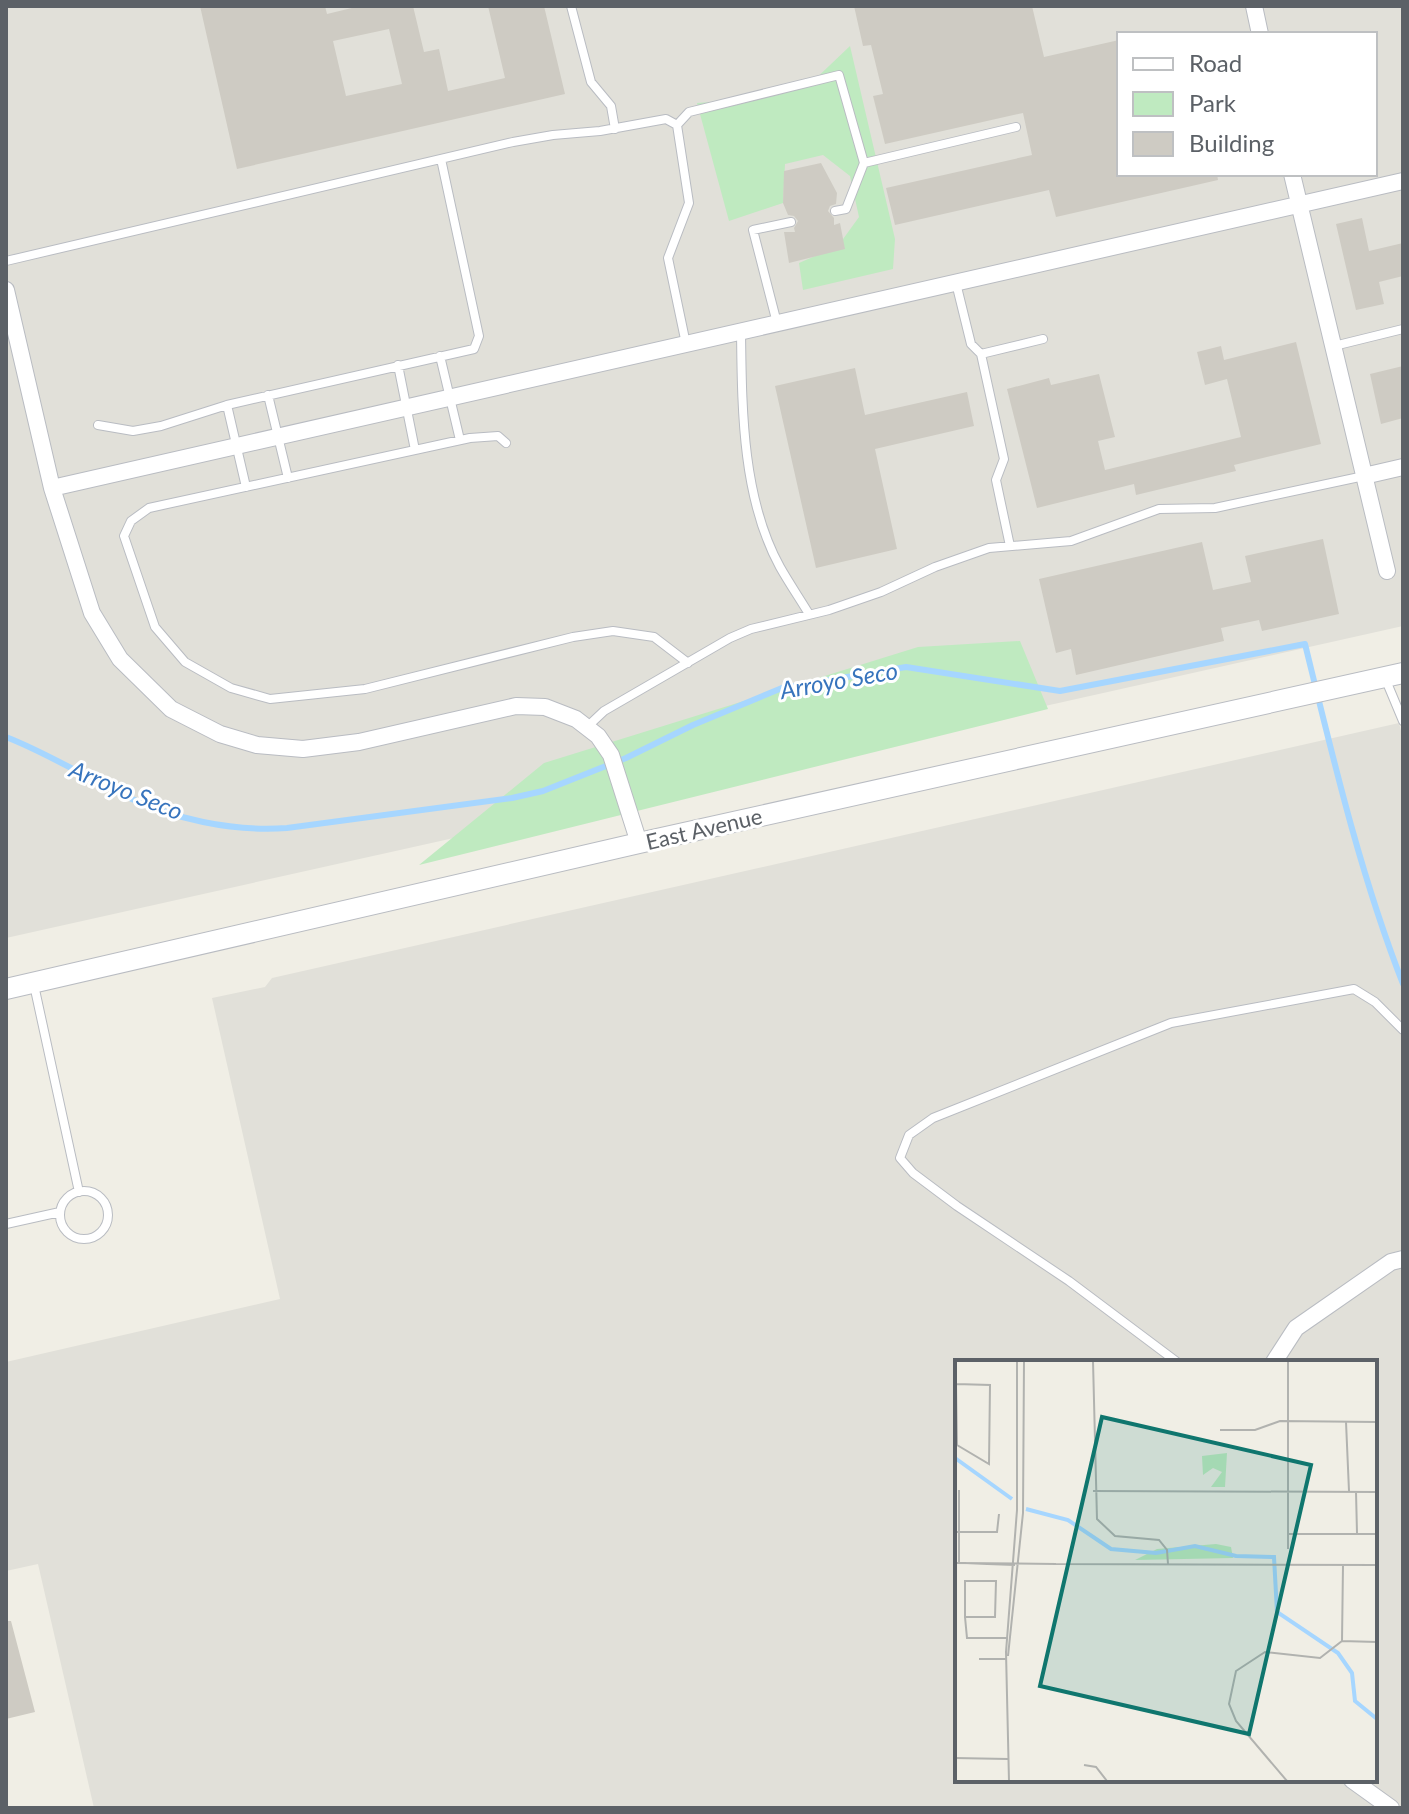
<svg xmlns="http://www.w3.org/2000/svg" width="1409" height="1814" font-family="Lato,sans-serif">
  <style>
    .industrial { fill: #e1e0d9; fill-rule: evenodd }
    .green { fill: #bfeac0 }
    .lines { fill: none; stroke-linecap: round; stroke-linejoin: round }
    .stream { stroke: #a6d6ff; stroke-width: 6 }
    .building { fill: #cecbc3; fill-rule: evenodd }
    .service-casing { stroke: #b9bcc2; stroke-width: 10 }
    .minor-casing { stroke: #b9bcc2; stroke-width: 18 }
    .tertiary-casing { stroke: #b9bcc2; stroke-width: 22 }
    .service { stroke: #fff; stroke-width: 8 }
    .minor { stroke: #fff; stroke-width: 16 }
    .tertiary { stroke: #fff; stroke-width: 20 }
    .labels { text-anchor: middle; stroke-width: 6; stroke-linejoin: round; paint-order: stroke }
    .street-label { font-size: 22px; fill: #5c6167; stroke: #fff }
    .water-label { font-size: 24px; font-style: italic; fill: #3774bd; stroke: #fff }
    .inset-river { fill: none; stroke: #a6d6ff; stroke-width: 4 }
    .inset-road { fill: none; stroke: #b1b2af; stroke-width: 2 }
    .view { fill: #0f766e; fill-opacity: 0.15; stroke: #0f766e; stroke-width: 4 }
    .inset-edge { fill: none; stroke: #5c6167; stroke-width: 4 }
  </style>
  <rect width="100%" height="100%" fill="#f0eee5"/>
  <!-- industrial -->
  <path class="industrial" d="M 6,6 L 1403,6 L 1403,626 L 6,938 ZM 1119,34 L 1375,34 L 1375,174 L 1119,174 Z
    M 1399,723 L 1403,739 L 1403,1808 L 94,1808 L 38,1564 L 6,1571 L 6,1362 L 280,1299 L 212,998 L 265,987 L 272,978 ZM 957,1362 L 1375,1362 L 1375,1780 L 957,1780 Z"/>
  <!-- green -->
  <path class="green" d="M 850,46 L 895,239 L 893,269 L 803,290 L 799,263 L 838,246 L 859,217 L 850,176 L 823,155 L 785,164 L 783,203 L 729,221 L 697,103 L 744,100 L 809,85 Z
    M 1020,641 L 1048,709 L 419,865 L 544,763 L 918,647 Z"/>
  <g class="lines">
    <!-- stream -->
    <path class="stream" d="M 6,737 C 47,753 84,776 123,795 C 173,819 232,832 287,828 L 512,798 L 543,791 L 626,758 L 693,725 L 782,688 L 906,667 L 1060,691 L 1305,644 C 1333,758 1360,874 1403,984"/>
  </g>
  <!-- building -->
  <path class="building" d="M 200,6 L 325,6 L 327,14 L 360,6 L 413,6 L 424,52 L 439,49 L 448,91 L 505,78 L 488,6 L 544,6 L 565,94 L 237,169 ZM 389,29 L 402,84 L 346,96 L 333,41 Z
    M 854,6 L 1032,6 L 1044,57 L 1119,40 L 1119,174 L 1217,174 L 1218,180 L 1056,217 L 1049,190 L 895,225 L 886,188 L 1032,155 L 1023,113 L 885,144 L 873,96 L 883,94 L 871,45 L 863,46 Z
    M 821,163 L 837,193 L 836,204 L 830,206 L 828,211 L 834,218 L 834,225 L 840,223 L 845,249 L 789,263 L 784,232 L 795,232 L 794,228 L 798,221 L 794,216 L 788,215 L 783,203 L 784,171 Z
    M 1362,218 L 1369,251 L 1403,243 L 1403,276 L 1379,282 L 1384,304 L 1356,310 L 1336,224 Z
    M 1296,342 L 1321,444 L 1234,465 L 1236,471 L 1136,495 L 1134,484 L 1037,508 L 1007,389 L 1049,378 L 1051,385 L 1099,374 L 1115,437 L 1098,441 L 1105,470 L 1241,437 L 1227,379 L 1205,385 L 1197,352 L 1221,346 L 1224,360 Z
    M 1403,366 L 1403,418 L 1381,424 L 1370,374 Z
    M 855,368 L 865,415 L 967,392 L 974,426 L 875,449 L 897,549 L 816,568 L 775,386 Z
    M 1323,539 L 1339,614 L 1262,631 L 1259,620 L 1221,628 L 1224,641 L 1076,675 L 1071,649 L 1056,653 L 1039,579 L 1202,542 L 1213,590 L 1251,582 L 1245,556 Z
    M 6,1621 L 11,1621 L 35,1712 L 6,1719 Z"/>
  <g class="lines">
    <!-- service casing -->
    <g class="service-casing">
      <path id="service" d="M 571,6 L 591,82 L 611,106 L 615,129
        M 677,125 L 689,112 L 839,75 L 864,163
        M 835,211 L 846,209 L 864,163 L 1016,127
        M 6,261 L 513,142 L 553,135 L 600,131 L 666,119 L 677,125 L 689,203 L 668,258 L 686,344
        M 956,283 L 971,344 L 981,354 L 1004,459 L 996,480 L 1010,546
        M 777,323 L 753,230 L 791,222
        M 741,332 C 742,409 742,498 780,567 C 789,583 800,599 809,614
        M 1334,346 L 1403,329
        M 981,354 L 1043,339
        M 440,356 L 460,440
        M 398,365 L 415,450
        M 268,395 L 288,478
        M 227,405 L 246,487
        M 98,425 L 133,431 L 161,426 L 227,405 L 474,349 L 479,336 L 441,159
        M 506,443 L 498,436 L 470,438 L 149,508 L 131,521 L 124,536 L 155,627 L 185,662 L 231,688 L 270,699 L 365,689 L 573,637 L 613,631 L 654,637 L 688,663
        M 1385,678 L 1403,721
        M 587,727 L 604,711 L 730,638 L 751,629 L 829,610 L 881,592 L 935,567 L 989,548 L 1071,541 L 1159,509 L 1215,508 L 1364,476
        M 34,985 L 79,1192
        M60 1215a24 24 0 1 1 48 0a24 24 0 1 1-48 0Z
        M 6,1224 L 60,1212
        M 1177,1362 L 1069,1281 L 957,1206 L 913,1173 L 900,1158 L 909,1135 L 933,1118 L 1171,1023 L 1354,989 L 1375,1002 L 1403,1030"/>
    </g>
    <!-- minor casing -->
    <g class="minor-casing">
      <path id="minor" d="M 1254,6 L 1260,34
        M 1292,174 L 1387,571
        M 6,290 L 52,488 L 92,613 L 120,659 L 171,709 L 220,734 L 257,745 L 303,749 L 359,742 L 516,706 L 545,707 L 576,719 L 598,736 L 611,755 L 639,843
        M 1364,476 L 1403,467
        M 52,488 L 1403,181
        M 1274,1362 L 1296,1328 L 1391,1262 L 1403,1259
        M 1352,1780 L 1391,1808"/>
    </g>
    <!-- tertiary casing -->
    <g class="tertiary-casing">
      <path id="tertiary" d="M 6,989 L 639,843 L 1403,673"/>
    </g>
    <!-- service -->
    <use href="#service" class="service"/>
    <!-- minor -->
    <use href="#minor" class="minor"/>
    <!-- tertiary -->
    <use href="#tertiary" class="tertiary"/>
  </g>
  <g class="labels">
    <!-- street labels -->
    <g class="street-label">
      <text transform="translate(704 829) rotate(-13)" y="8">East Avenue</text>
    </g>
    <!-- water labels -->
    <g class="water-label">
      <text transform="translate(839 681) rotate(-10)" y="8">Arroyo Seco</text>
      <text transform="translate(126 791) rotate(22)" y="8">Arroyo Seco</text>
    </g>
  </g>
  <!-- overview -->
  <g transform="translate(955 1360)">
    <rect width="422" height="422" fill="#f0eee5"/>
    <path d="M 272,93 L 270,127 L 256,127 L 267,112 L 258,108 L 248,115 L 247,96 ZM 261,184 L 276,187 L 278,198 L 180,200 L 202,189 Z" fill="#bfeac0"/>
    <path class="inset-river" d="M 0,98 L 57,139M 71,149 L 113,160 L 156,189 L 201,193 L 240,186 L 281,196 L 319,197 L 322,252 L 383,293 L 397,313 L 400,341 L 422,359"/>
    <path class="inset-road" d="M 138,1 L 142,159 L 160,176 L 204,180 L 212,190 L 213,204M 1,24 L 35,25 L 34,104 L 2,85 ZM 1,24 L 1,1 L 161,1M 391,62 L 394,131M 265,70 L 300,70 L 325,61 L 422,62M 4,130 L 4,203M 138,131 L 422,132M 401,132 L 402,173M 1,172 L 42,172 L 44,154M 333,174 L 422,174M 333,189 L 333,1M 0,203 L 101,204M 5,203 L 60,205M 101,204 L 422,205M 10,221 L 41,221 L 40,257 L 10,257 ZM 10,257 L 12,278 L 52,278M 387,281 L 388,205M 53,296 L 68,153 L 69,1M 24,299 L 52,299M 0,398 L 53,399M 129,405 L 141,407 L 152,421M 54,421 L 51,292 L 62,150 L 62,1M 332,421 L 281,361 L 274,344 L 281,311 L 310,292 L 365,298 L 387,281 L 422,282"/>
    <path class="view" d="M 147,57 L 356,105 L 294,374 L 85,326 Z"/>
    <rect width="422" height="422" class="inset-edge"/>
  </g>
  <!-- border -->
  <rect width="1409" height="1814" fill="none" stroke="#5c6167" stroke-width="16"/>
  <!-- legend -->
  <rect x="1117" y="32" width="260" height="144" fill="#ffffff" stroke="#bec0c2" stroke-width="2"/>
  <rect x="1133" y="58" width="40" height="12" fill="#ffffff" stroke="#bec0c2" stroke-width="2"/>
  <text x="1189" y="72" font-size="24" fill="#5c6167">Road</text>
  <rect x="1133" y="92" width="40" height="24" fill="#bfeac0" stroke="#bec0c2" stroke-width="2"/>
  <text x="1189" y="112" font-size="24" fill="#5c6167">Park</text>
  <rect x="1133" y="132" width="40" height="24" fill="#cecbc3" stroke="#bec0c2" stroke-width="2"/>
  <text x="1189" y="152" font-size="24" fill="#5c6167">Building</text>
</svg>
